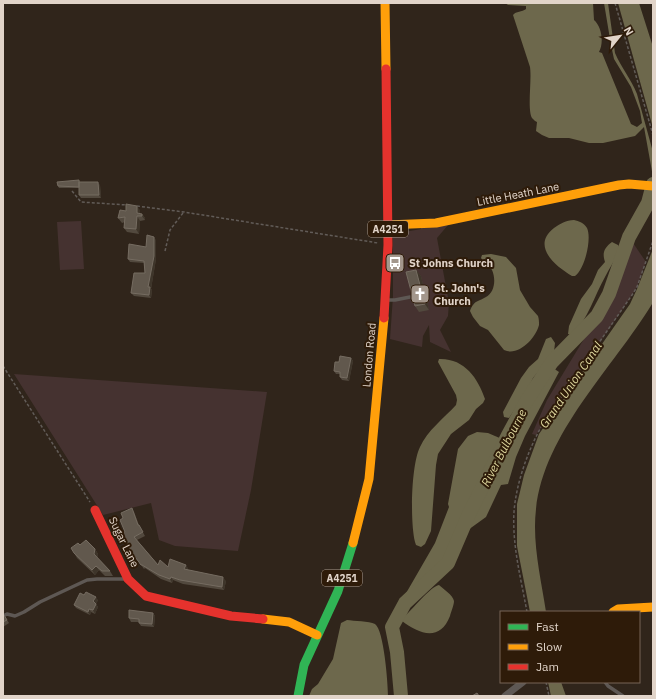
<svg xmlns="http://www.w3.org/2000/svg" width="656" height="699" font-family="'IBM Plex Sans',sans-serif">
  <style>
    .green { fill: #453230 }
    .water { fill: #6d684c }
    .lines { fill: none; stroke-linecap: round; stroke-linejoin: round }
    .river { stroke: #6d684c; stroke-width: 14 }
    .path { stroke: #625c58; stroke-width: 1.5; stroke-dasharray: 3 2; stroke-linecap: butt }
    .lane { stroke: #5e5854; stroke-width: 3.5 }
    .street { stroke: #5e5854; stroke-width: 7 }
    .fast { stroke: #30b455; stroke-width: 9 }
    .slow { stroke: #ff9f0a; stroke-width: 9 }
    .jam { stroke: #e5322d; stroke-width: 9 }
    .wall { fill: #52493e }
    .shaded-wall { fill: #3e352a }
    .building { fill: #61584d; stroke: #756c61 }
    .labels { text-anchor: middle; stroke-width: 4; stroke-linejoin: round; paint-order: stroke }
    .shield { fill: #2e1b09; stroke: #ab9c8f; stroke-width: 1 }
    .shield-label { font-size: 10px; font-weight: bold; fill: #e1d4c9 }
    .street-label { font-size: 11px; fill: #e1d4c9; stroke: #2e1b09 }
    .poi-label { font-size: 11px; font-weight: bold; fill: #e1d4c9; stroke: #2e1b09; text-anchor: start }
    .water-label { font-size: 12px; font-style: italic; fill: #ddd69d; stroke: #2e1b09 }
  </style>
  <rect width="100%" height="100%" fill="#30251b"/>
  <!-- green -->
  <path class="green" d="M 81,221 L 84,269 L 60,270 L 57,222 Z
    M 448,225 L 437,238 L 449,303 L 448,316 L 440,330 L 451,352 L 430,342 L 429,325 L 423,336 L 422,347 L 390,339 L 393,296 L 393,234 L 421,229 L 421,228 Z
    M 629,237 L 646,262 L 637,287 L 627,303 L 536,435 L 532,434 L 547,400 L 587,334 L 609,294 Z
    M 14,374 L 267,392 L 251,490 L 238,551 L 175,546 L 159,540 L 151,503 L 103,515 Z"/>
  <!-- water -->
  <path class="water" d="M 505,3 L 593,3 L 594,20 C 602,27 604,43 599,52 L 602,53 L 631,124 L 637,127 L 642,123 L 640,111 L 631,87 L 614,59 L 611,45 L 604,3 L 608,3 L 615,53 C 621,67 631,79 637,94 L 653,152 L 653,177 L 644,127 L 635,136 L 603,143 L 589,143 L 569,138 L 549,138 L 542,135 L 536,131 L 537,122 C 536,122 533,119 532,118 C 527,109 532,80 530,67 L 513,15 C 516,11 522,12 526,9 L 526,6 L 508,5 Z
    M 618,3 L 639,3 L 653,47 L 653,128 Z
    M 574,220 C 579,221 584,223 587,228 C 592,238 585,269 575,276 L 572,276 C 555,266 531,246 554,228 C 560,224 566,220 574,220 Z
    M 612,242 L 618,245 L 620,249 C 616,259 610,267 605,277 C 594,297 588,318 573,335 L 568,334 L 569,326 L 581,299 L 592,284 L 598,270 L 605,262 C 602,253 604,248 612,242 Z
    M 653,249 L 653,301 L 652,304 C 613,368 544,433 536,509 C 532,543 541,579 546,612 L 530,612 L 517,546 L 517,504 L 524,475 L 539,434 L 630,304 L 637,289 Z
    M 491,254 L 506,257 L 516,268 L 520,290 L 530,307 L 538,316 C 539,319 539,322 539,325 C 536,338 518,357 504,350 L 488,330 L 480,326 L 473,317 L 470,311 C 474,300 478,302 486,297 C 495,292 496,279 492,270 C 490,266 484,262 481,258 L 482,255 Z
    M 551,337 L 555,343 L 554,352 L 533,378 L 527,391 L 509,418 L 504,417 L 503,412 L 521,378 L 529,367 L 538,359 L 546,339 Z
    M 439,359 C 464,358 478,378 485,399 L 483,403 L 476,409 L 469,420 L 451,434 L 438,454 L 436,465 L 431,531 L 425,544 L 421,547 L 416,545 L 415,542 C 410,522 411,465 420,447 C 427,431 444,418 456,405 L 457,400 L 456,395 L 438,362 Z
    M 553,368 L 559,372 L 525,436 L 516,457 L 508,484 L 501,485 L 486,517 L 468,530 L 487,484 L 511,434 Z
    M 477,432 L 488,433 L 502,439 L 475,492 L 447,556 L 440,566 L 408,597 L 405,595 L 435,543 L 449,507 L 448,504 L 458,449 L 468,436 Z
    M 439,585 C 443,589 453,595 454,601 C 454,605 451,612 450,616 C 440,642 419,634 402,621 L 403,618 C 411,611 431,586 439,585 Z
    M 347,620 C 354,621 369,621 375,624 C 384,630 388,684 388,696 L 309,696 L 312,689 L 318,684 L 333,659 L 341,623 Z
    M 548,682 L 561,682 L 566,696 L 551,696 Z"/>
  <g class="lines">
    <!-- river -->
    <path class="river" d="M 401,696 L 397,652 L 392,627 L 405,603 L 448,563 L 469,514 L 508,435 L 527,400 L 552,362 L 597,316 L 609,294 L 629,237 L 648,203 L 653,184"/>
    <!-- path -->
    <path class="path" d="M 615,3 L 653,135
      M 72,191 L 81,202 L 127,205
      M 137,206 L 184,212 L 378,243
      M 165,251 L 170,230 L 183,213
      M 3,366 L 90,502
      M 527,612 C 521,579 512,545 514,512 C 516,483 529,447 544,422 L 632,295 L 637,287 L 653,241
      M 546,682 L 549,696"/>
    <!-- lane -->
    <path class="lane" d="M 387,300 L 395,300 L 410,297
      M 3,616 L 7,614 L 15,616 L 24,612 L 40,602 L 87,580 L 97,579 L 127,579
      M 605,682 L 608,686 L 623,696"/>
    <!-- street -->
    <path class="street" d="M 505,696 L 523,682"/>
    <!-- fast -->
    <path class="fast" d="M 298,696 L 304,665 L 338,591 L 353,543"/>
    <!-- slow -->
    <path class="slow" d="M 385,3 L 386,69
      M 387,225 L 436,223 L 619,185 L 629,184 L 653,186
      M 353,543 L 369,479 L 384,318
      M 613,612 L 618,609 L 653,607
      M 263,619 L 289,622 L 317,635"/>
    <!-- jam -->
    <path class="jam" d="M 384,318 L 388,245 L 386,69
      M 95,510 L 128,579 L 146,596 L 231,616 L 263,619"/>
  </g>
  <!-- wall -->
  <path class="wall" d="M 79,180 L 80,182 L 100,185 L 101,198 L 81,198 L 79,195 L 79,188 L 59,188 L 58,186 Z
    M 140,210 L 140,214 L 142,214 L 145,218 L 145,220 L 140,221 L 139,234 L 127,232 L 124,228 L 125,222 L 122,223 L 118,218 L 126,211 Z
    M 156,240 L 156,259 L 151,289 L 152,290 L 151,298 L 134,296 L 131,293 L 145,273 L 144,263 L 130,262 L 128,259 Z
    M 416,270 L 421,276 L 429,310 L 419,312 L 415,306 Z
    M 351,358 L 353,361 L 349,381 L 342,380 L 340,377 L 340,374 L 336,374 L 334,371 L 339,362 Z
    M 134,512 L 139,525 L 145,536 L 137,540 L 158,565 L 168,567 L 188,568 L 188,570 L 226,581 L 224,590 L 183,584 L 173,580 L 172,583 L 161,579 L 145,568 L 144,569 L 133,554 L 125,532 L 123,518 Z
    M 80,545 L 95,549 L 98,554 L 97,558 L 110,571 L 113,576 L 105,576 L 99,570 L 95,575 L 77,558 L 74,553 Z
    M 84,595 L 98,600 L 96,604 L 98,607 L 95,614 L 91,612 L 90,615 L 76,608 L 74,605 Z
    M 153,613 L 155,616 L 154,627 L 141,626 L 139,623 L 139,622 L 131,622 L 129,618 Z
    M 4,615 L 9,623 L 3,627 L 3,616 Z"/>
  <!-- shaded-wall -->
  <path class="shaded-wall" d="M 98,182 L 100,185 L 101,198 L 99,195 Z
    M 137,206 L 140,210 L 140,216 L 137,213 Z
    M 142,214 L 145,218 L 145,220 L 142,216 Z
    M 137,216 L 140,221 L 139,234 L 136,229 Z
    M 154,237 L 156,240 L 156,259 L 151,289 L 152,290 L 151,298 L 149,295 L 148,287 Z
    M 416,270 L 421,276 L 429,310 L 425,304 Z
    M 351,358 L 353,361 L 349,381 L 347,378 Z
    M 132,508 L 134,512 L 140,529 L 138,525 Z
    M 95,549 L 98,554 L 97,559 L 94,554 Z
    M 186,565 L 188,568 L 187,573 L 184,569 Z
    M 96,566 L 99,570 L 95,575 L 92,570 Z
    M 171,577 L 173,580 L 172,583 L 170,579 Z
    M 223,577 L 226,581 L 224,590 L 222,587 Z
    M 96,597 L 98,600 L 96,604 L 93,601 Z
    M 96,604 L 98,607 L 95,614 L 93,610 Z
    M 89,609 L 91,612 L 90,615 L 88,612 Z
    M 153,613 L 155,616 L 154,627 L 152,624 Z"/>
  <!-- building -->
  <path class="building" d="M 79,180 L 79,187 L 58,186 L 57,182 Z
    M 79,182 L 98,182 L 99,195 L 79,195 Z
    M 126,204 L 137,206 L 137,213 L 142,214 L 142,216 L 137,216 L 136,229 L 124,228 L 125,217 L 118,218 L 120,210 L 126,211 Z
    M 147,235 L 154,237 L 154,256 L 148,287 L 150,287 L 149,295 L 131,293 L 134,273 L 145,273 L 144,261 L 128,259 L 129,244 L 146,247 Z
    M 416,270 L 425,304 L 415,306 L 406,272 Z
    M 340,356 L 351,358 L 347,378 L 340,377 L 340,372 L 334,371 L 335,362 L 339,362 Z
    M 132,508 L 138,525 L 139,525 L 143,532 L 134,537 L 158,565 L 160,560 L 168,567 L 170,559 L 186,565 L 184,569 L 223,577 L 222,587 L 180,580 L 171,577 L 170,579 L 159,575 L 142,565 L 141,565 L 133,554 L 122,534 L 125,532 L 120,520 L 123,518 L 121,513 Z
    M 86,540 L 95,549 L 94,554 L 110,571 L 102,571 L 96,566 L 92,570 L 74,553 L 71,548 L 78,543 L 80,545 Z
    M 86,592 L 96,597 L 93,601 L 96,604 L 93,610 L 89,609 L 88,612 L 74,605 L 80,593 L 84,595 Z
    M 129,610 L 153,613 L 152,624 L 139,623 L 139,619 L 129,618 Z
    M 4,615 L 7,620 L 3,622 L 3,616 Z
    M 477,693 L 479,696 L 472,696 Z"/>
  <!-- icons -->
  <defs>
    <g id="bus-square" transform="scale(1)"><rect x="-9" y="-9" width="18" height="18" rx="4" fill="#a3978c" stroke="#2e1b09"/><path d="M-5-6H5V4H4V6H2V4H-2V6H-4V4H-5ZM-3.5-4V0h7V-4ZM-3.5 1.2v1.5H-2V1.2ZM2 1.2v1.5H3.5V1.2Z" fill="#fff"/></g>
    <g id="church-square" transform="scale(1)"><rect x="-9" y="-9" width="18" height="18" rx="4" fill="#a3978c" stroke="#2e1b09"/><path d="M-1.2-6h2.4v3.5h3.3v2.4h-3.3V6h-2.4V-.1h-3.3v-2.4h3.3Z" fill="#fff"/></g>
  </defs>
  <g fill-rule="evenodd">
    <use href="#bus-square" x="395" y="263"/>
    <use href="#church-square" x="420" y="294"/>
  </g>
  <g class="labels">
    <!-- shield labels -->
    <g class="shield">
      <rect x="368" y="221" width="40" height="16" rx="3"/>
      <rect x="322" y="570" width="40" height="16" rx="3"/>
    </g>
    <g class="shield-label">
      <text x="388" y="233">A4251</text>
      <text x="342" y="582">A4251</text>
    </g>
    <!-- street labels -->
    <g class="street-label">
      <text transform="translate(518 194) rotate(-11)" y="4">Little Heath Lane</text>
      <text transform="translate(369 355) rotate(-85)" y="4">London Road</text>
      <text transform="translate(124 542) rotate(64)" y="4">Sugar Lane</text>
    </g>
    <!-- poi labels -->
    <g class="poi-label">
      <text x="409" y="267">St Johns Church</text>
      <text x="434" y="292">St. John's<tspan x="434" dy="13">Church</tspan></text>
    </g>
    <!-- water labels -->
    <g class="water-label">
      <text transform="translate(571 385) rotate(-56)" y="4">Grand Union Canal</text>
      <text transform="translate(504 448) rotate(-63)" y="4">River Bulbourne</text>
    </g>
  </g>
  <!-- border -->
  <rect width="656" height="699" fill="none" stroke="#e1d4c9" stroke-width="8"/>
  <!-- legend -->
  <rect x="500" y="611" width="140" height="72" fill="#2e1b09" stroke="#766556"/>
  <rect x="508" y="624" width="20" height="6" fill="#30b455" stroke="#766556"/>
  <text x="536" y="631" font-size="12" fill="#e1d4c9">Fast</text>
  <rect x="508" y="644" width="20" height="6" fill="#ff9f0a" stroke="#766556"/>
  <text x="536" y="651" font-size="12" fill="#e1d4c9">Slow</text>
  <rect x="508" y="664" width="20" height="6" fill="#e5322d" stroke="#766556"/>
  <text x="536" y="671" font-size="12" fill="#e1d4c9">Jam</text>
  <!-- north arrow -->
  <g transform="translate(620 36) rotate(60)" stroke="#2e1b09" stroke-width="3" paint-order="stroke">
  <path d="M0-3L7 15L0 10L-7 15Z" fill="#e1d4c9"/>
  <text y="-6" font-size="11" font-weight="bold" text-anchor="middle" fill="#e1d4c9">N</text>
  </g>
</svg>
